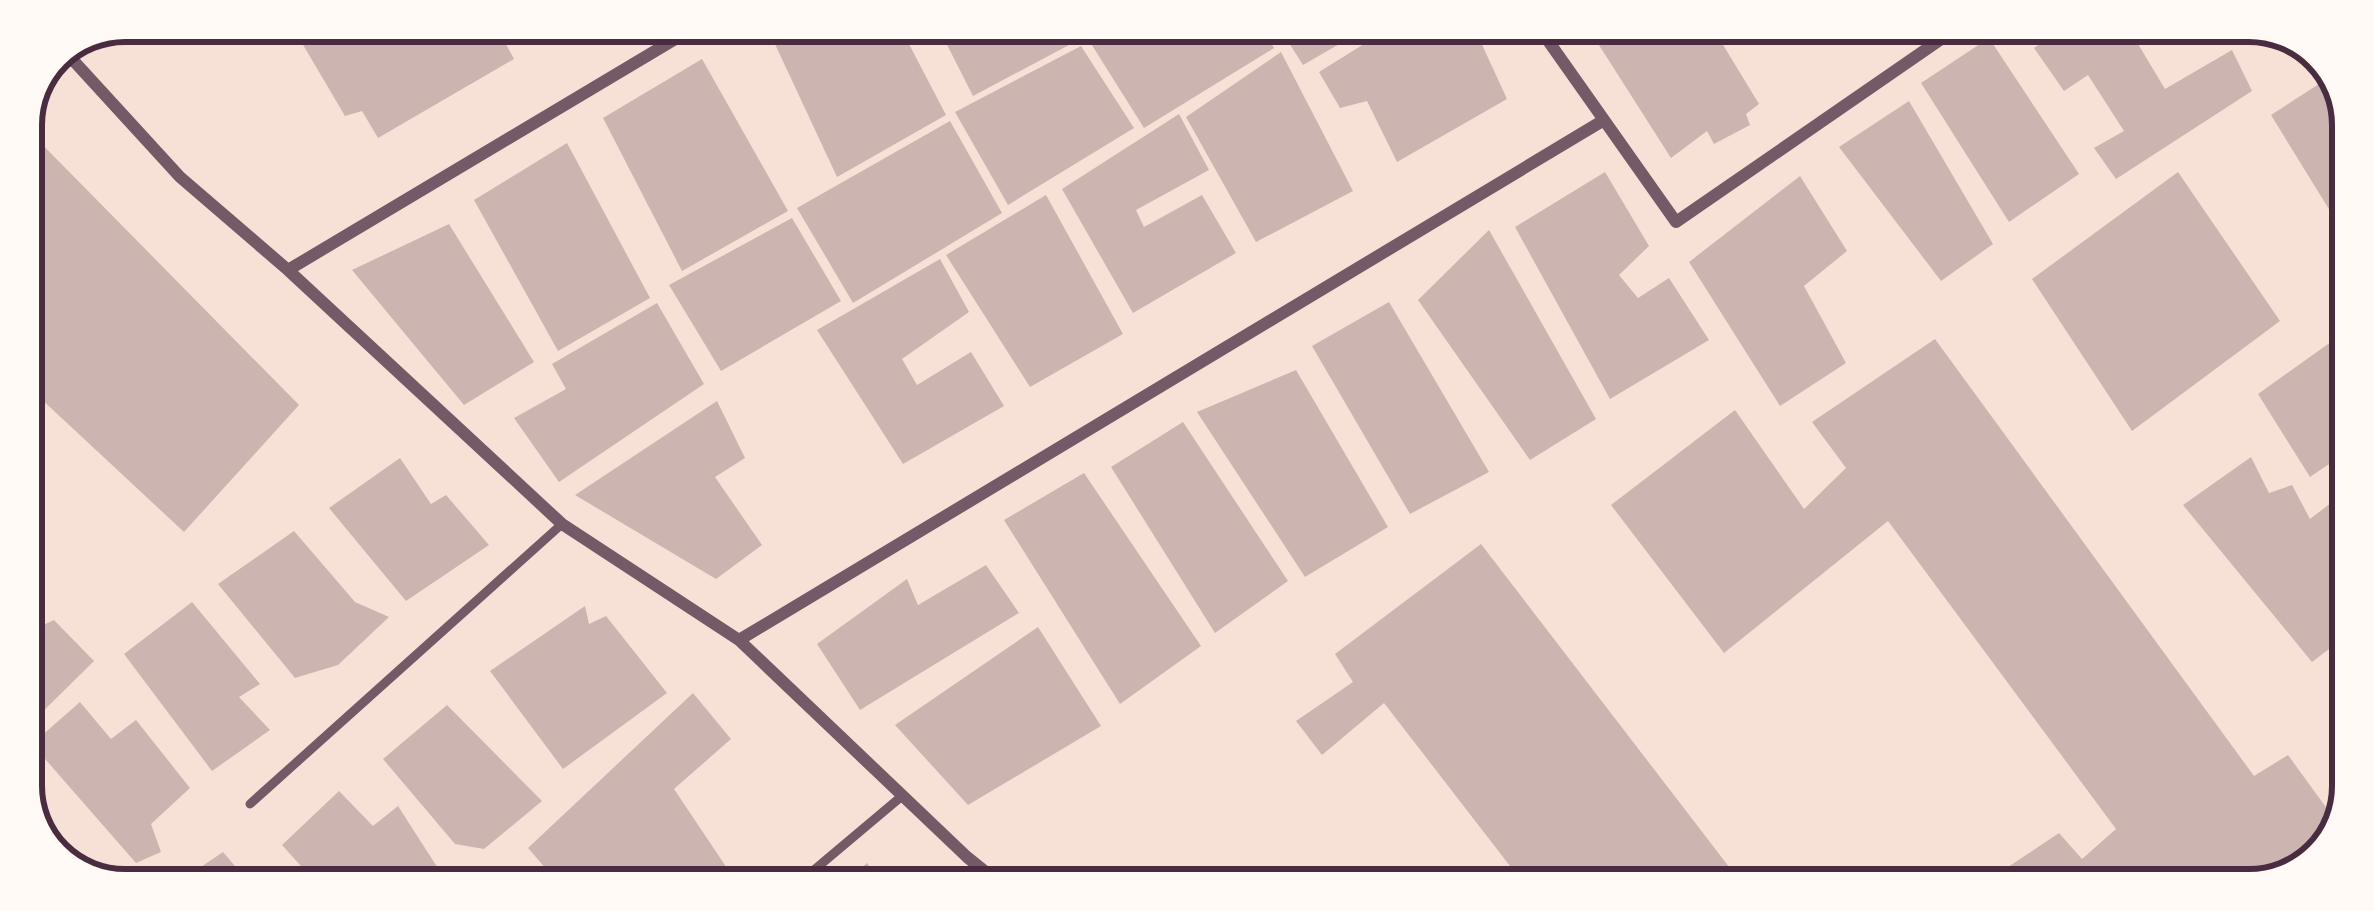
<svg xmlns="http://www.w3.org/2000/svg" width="2374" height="911" font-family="'Fira Sans Condensed',sans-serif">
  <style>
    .building { fill: #ccb4b1 }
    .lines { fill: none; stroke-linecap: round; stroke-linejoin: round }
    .service { stroke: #755966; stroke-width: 9 }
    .minor { stroke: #755966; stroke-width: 12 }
    .rim { fill: none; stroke: #4a2c40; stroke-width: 6 }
  </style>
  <rect width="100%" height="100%" fill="#f7e1d7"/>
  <!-- building -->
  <path class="building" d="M 289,21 L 494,22 L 514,59 L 378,138 L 362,111 L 345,116 Z
    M 774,23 L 898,23 L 946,115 L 837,177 L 767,27 Z
    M 936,23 L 1057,23 L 1069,45 L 973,96 Z
    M 1120,24 L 1259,24 L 1274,48 L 1144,128 L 1090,42 Z
    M 1277,24 L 1374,24 L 1303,65 Z
    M 1396,24 L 1473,25 L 1507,99 L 1397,162 L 1367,101 L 1340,108 L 1319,72 Z
    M 1599,25 L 1711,25 L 1759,104 L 1746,114 L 1750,125 L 1714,144 L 1707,131 L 1671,158 L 1590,31 Z
    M 1839,26 L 1877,26 L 1852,43 Z
    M 2066,26 L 2164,26 L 2138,44 L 2165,89 L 2232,50 L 2252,91 L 2116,179 L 2094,148 L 2124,131 L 2088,75 L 2064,91 L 2034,48 Z
    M 2281,27 L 2283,27 L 2311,47 L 2300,55 Z
    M 1989,38 L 2079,174 L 2009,222 L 1921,83 Z
    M 1081,46 L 1134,128 L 1008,205 L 955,112 Z
    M 1281,52 L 1353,191 L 1256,242 L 1186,117 Z
    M 702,59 L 788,211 L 682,271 L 603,118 Z
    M 2336,73 L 2353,117 L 2352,208 L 2335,219 L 2271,115 Z
    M 1909,101 L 1993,244 L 1941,281 L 1839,147 Z
    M 1179,114 L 1209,170 L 1136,210 L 1144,227 L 1202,195 L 1236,253 L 1133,313 L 1062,189 Z
    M 950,121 L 1002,213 L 853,303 L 797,208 Z
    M 21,123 L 299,405 L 184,532 L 24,383 L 21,385 Z
    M 567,143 L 650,298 L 558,351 L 474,200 Z
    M 1605,172 L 1649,246 L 1619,275 L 1638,298 L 1669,278 L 1709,340 L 1610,399 L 1515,227 Z
    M 2178,172 L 2280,321 L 2132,431 L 2032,279 Z
    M 1800,176 L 1847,251 L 1804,286 L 1846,363 L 1780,406 L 1689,262 Z
    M 1046,195 L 1123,334 L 1030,387 L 946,255 Z
    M 792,218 L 841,301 L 721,371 L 669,285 Z
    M 449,224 L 534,362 L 464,405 L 352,270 Z
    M 1489,230 L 1596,419 L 1530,460 L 1418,300 Z
    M 940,259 L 969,312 L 902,359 L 917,385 L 971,352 L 1004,406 L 903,464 L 817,330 Z
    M 1389,302 L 1489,472 L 1410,514 L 1312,346 Z
    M 657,303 L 704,384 L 559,482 L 514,418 L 566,389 L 552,364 Z
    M 1935,339 L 2254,776 L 2288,755 L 2341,828 L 2312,869 L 2250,890 L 2004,889 L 1996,875 L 2059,833 L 2082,859 L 2116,829 L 1888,521 L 1724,653 L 1611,505 L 1735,410 L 1804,509 L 1846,468 L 1812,422 Z
    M 2335,339 L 2351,362 L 2350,450 L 2310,477 L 2258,394 Z
    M 1296,370 L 1388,527 L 1305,577 L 1197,412 Z
    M 717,401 L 745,458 L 715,477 L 762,545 L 716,579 L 575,495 Z
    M 1183,422 L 1288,581 L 1215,633 L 1111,467 Z
    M 2251,457 L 2269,493 L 2292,485 L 2310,519 L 2340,496 L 2350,508 L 2349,634 L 2312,662 L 2183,505 Z
    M 400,458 L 431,504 L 446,495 L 489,545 L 406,601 L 329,508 Z
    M 1084,473 L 1201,646 L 1120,704 L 1004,520 Z
    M 294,531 L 355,602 L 389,617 L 338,665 L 295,678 L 218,584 Z
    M 1481,544 L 1746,889 L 1527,888 L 1384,703 L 1322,755 L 1296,721 L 1353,682 L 1335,654 Z
    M 986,565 L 1019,613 L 860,710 L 817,644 L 907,579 L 918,605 Z
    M 192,602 L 260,684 L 239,697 L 270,730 L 212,771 L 124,654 Z
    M 21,605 L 41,626 L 54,620 L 94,661 L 21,733 Z
    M 585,606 L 589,624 L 606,616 L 667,693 L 563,769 L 490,671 Z
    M 1038,627 L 1101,726 L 968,805 L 895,725 Z
    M 693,693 L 731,739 L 674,789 L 739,886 L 561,886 L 528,848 Z
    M 80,702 L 111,739 L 136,720 L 190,788 L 151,824 L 161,852 L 136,863 L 32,744 Z
    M 447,705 L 542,801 L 484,849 L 455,844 L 383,759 Z
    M 339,791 L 373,826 L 398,806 L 441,873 L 424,885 L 318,885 L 282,845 Z
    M 223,852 L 251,885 L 176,884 Z
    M 86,857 L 106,884 L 91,884 L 69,869 Z
    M 867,863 L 883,886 L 841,886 Z
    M 490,867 L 507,885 L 466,885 Z"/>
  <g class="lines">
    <!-- service -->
    <path class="service" d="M 250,804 L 562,524
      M 795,886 L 902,796"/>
    <!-- minor -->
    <path class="minor" d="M 1537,25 L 1676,222 L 1960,26
      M 61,47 L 180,177 L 288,270 L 562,524 L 739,640 L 967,857 L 1004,887
      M 288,270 L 702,23
      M 739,640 L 1604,120"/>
  </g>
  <!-- crop -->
  <path d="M0 0H2374V911H0ZM125 42H2249A83 83 0 0 1 2332 125V786A83 83 0 0 1 2249 869H125A83 83 0 0 1 42 786V125A83 83 0 0 1 125 42Z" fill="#fffaf5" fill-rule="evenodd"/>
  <path class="rim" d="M125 42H2249A83 83 0 0 1 2332 125V786A83 83 0 0 1 2249 869H125A83 83 0 0 1 42 786V125A83 83 0 0 1 125 42Z"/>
</svg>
